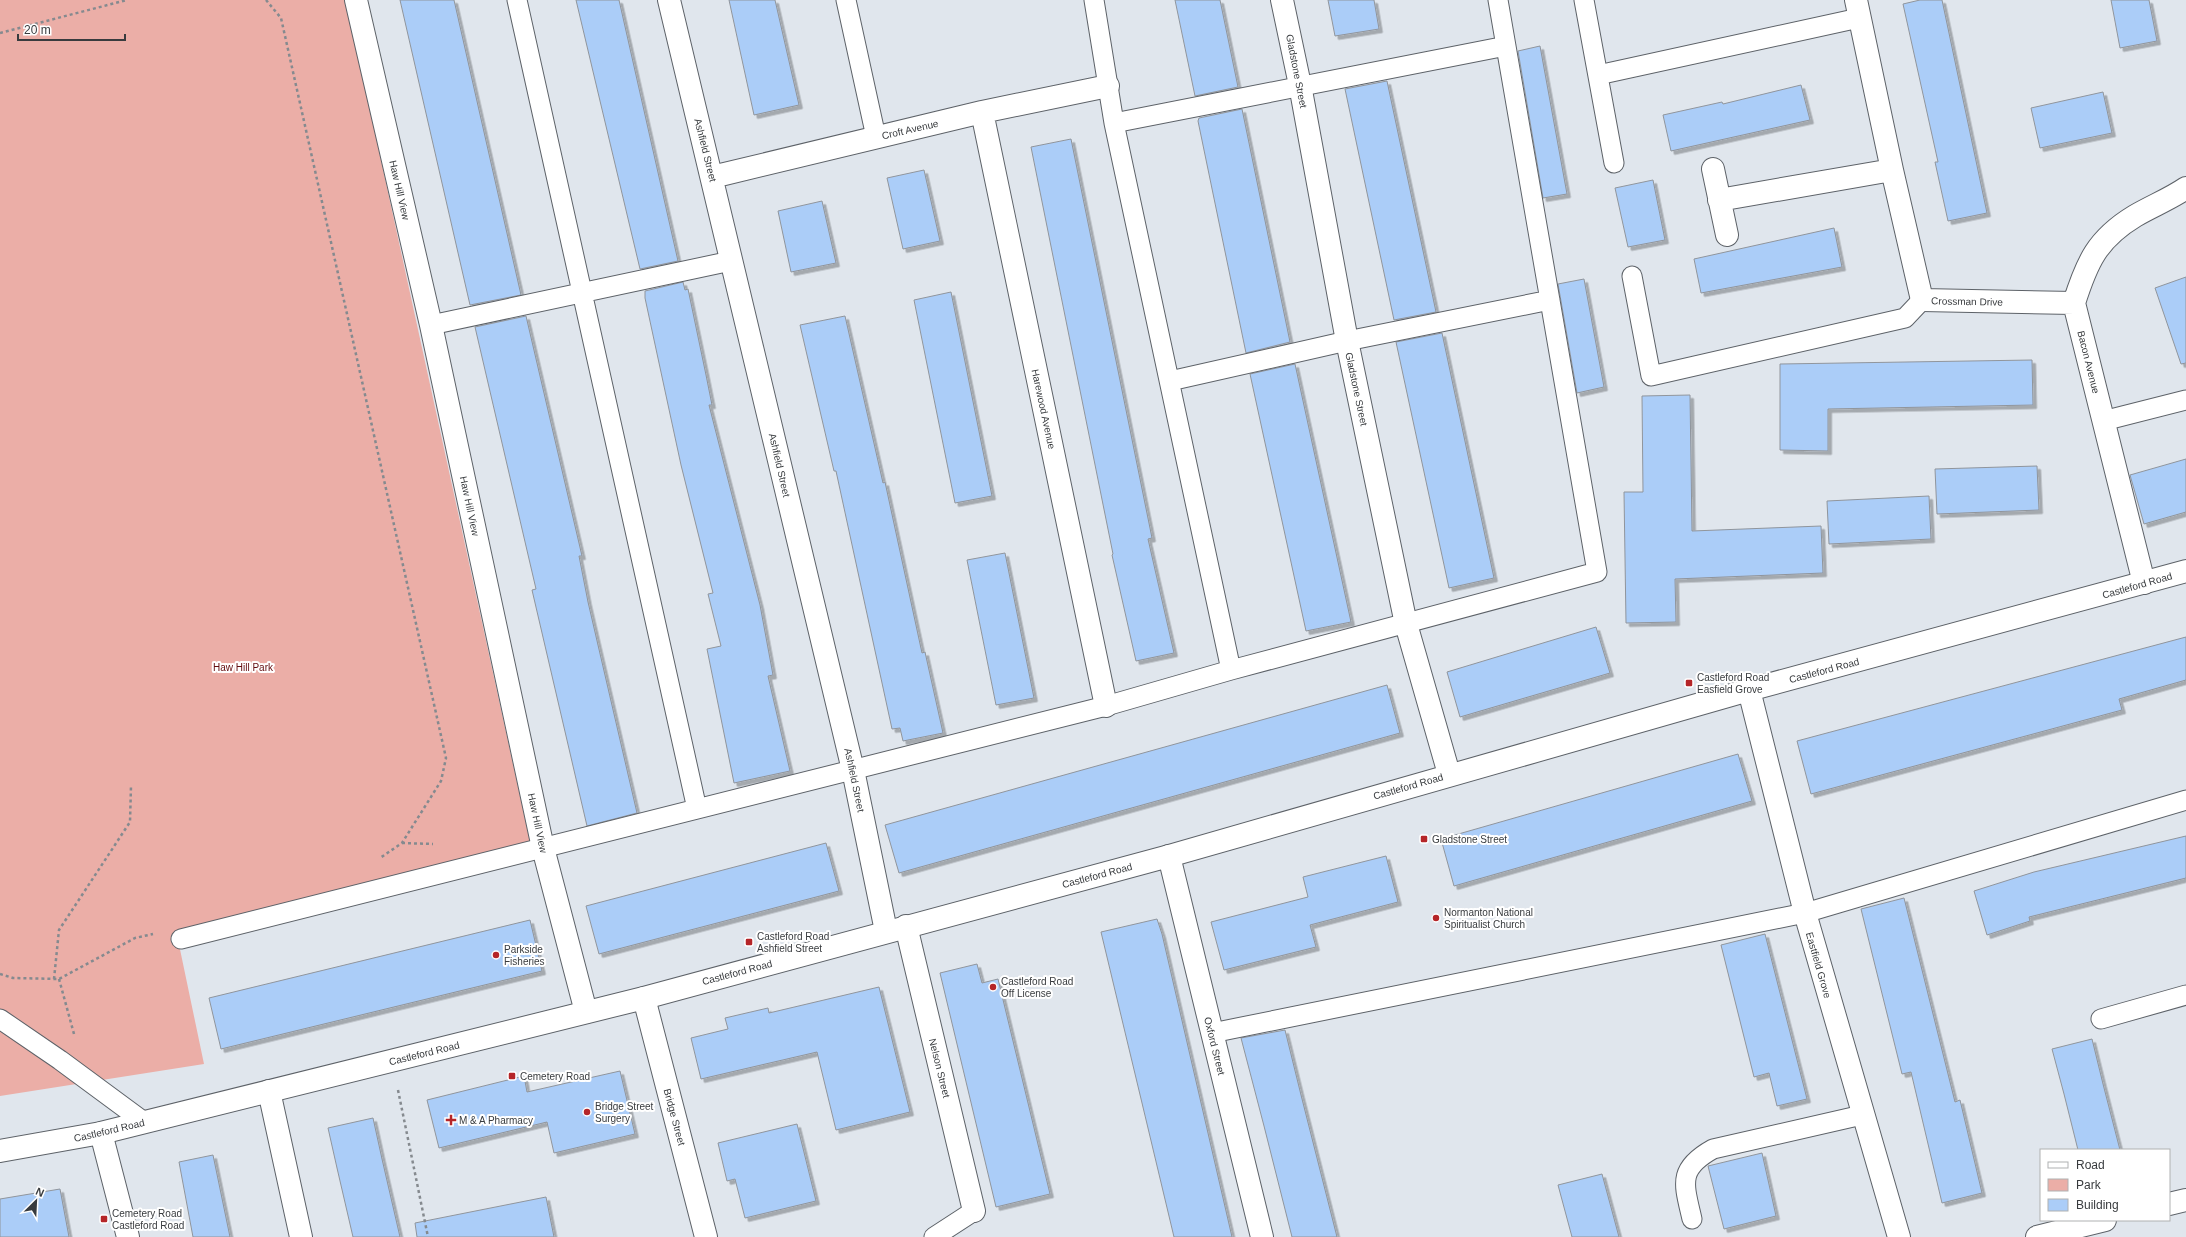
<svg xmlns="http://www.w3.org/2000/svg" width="2186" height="1237" font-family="Helvetica,sans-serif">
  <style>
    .green { fill: #ebaea7 }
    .building { fill: #abcdf8; stroke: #90959c; filter: url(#shadow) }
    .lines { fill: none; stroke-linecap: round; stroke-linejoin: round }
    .service-casing { stroke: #5d6268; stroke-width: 21 }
    .minor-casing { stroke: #5d6268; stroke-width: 24 }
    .tertiary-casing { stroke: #5d6268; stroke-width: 24 }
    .path { stroke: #858a8f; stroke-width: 2.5; stroke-dasharray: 3 3; stroke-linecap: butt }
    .service { stroke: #fff; stroke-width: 19 }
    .minor { stroke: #fff; stroke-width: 22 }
    .tertiary { stroke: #fff; stroke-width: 22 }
    .poi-dot { fill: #b52528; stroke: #fff; stroke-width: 1.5 }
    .labels { text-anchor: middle; stroke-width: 4; stroke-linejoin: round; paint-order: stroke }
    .street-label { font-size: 10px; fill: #383b3e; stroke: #fff }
    .park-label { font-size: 10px; fill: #620b0e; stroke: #fff }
    .poi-label { font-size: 10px; fill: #383b3e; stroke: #fff; text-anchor: start }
  </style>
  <defs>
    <filter id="shadow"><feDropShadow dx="3.5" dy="3.5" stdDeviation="0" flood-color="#0004"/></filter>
  </defs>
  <rect width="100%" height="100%" fill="#e0e6ed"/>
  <!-- green -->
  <path class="green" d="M 0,0 L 346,0 L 530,842 L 177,935 L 204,1064 L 0,1096 Z"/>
  <!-- building -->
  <path class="building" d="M 400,0 L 454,0 L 521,295 L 470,305 Z
    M 576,0 L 619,0 L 678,261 L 640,269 Z
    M 729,0 L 775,0 L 799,105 L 754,115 Z
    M 1175,0 L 1220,0 L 1238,87 L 1195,96 Z
    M 1328,0 L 1374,0 L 1379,29 L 1335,36 Z
    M 1920,0 L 1942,0 L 1987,213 L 1948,221 L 1935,162 L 1938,162 L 1903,4 Z
    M 2111,0 L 2149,0 L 2157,41 L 2120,48 Z
    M 1540,46 L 1567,194 L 1543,198 L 1518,51 Z
    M 1387,81 L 1436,312 L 1394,320 L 1345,89 Z
    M 1801,85 L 1810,120 L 1671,151 L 1663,115 L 1722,102 L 1723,104 Z
    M 2103,92 L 2112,133 L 2040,148 L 2031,108 Z
    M 1242,109 L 1290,342 L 1246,353 L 1198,121 L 1199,118 Z
    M 1071,139 L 1152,538 L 1148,539 L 1174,653 L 1136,661 L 1112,555 L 1113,554 L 1031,147 Z
    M 924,170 L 940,241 L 903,249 L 887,178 Z
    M 1653,180 L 1665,240 L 1628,247 L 1615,188 Z
    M 822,201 L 836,263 L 791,272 L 778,211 Z
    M 1834,228 L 1842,267 L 1701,293 L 1694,259 Z
    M 2186,277 L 2186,363 L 2181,364 L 2155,288 Z
    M 1584,279 L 1604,387 L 1577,393 L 1558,284 Z
    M 683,282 L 685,290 L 688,289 L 706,375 L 712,405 L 709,405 L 760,605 L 773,675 L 768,676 L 790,771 L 734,783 L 707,649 L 721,646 L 708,594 L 713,593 L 681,465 L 645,298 L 645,291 Z
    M 951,292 L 992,496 L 955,503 L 914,300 Z
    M 526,316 L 582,556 L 579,556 L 588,602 L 637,813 L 587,826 L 532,590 L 536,589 L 475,327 Z
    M 845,316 L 883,483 L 885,482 L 922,653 L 925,652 L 943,733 L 903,741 L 900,728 L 892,729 L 836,471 L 834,471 L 800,325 Z
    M 1442,333 L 1494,578 L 1449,588 L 1396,342 Z
    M 2032,360 L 2033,405 L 1828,409 L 1828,451 L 1780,450 L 1780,364 Z
    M 1295,364 L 1351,622 L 1306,631 L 1250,374 Z
    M 1690,395 L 1692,531 L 1821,526 L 1823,573 L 1675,579 L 1676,622 L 1626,623 L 1624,492 L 1643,492 L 1642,396 Z
    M 2186,459 L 2186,512 L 2144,524 L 2130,475 Z
    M 2037,466 L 2039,510 L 1937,514 L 1935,469 Z
    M 1929,496 L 1931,539 L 1829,544 L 1827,501 Z
    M 1005,553 L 1034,698 L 996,705 L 967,560 Z
    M 1596,627 L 1610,673 L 1460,717 L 1447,672 Z
    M 2186,637 L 2186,680 L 2119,699 L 2122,710 L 1811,794 L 1797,741 Z
    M 1387,685 L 1400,733 L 899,873 L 885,825 Z
    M 1738,754 L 1752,801 L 1454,886 L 1441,839 Z
    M 2186,836 L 2186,878 L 2029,917 L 2030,921 L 1987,935 L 1974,891 L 2034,872 Z
    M 826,843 L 839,891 L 599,954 L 586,906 Z
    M 1386,856 L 1398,902 L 1310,925 L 1316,947 L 1224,970 L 1211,922 L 1308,897 L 1303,877 Z
    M 1904,898 L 1955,1102 L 1960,1100 L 1982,1193 L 1942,1203 L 1911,1072 L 1902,1074 L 1861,909 Z
    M 1157,919 L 1162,934 L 1232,1237 L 1174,1237 L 1142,1103 L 1101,932 Z
    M 530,920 L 542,971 L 221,1049 L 209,998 Z
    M 1765,934 L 1807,1099 L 1777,1106 L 1769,1073 L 1754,1077 L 1721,945 Z
    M 977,964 L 982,983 L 998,979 L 1050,1194 L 996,1207 L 940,973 Z
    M 879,987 L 910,1112 L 836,1130 L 817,1052 L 701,1079 L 691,1038 L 728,1029 L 725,1018 L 768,1008 L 769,1013 Z
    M 1285,1030 L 1301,1095 L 1337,1237 L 1292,1237 L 1264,1126 L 1241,1038 Z
    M 2092,1039 L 2103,1084 L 2120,1150 L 2078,1150 L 2064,1094 L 2052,1049 Z
    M 620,1071 L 635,1134 L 554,1153 L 547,1122 L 439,1148 L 427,1100 L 524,1076 L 527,1092 Z
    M 373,1118 L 382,1159 L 400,1237 L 353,1237 L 337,1168 L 328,1128 Z
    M 797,1124 L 816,1201 L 745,1218 L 735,1179 L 727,1181 L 718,1143 Z
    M 1762,1153 L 1776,1216 L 1724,1229 L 1708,1166 Z
    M 213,1155 L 230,1237 L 193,1237 L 179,1162 Z
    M 1602,1174 L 1619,1237 L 1572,1237 L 1558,1185 Z
    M 60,1189 L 69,1237 L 0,1237 L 0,1199 Z
    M 546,1197 L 554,1237 L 417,1237 L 415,1223 Z"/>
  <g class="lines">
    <!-- service casing -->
    <g class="service-casing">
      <path id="service" d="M 517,0 L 697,809
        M 846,0 L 876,137
        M 1094,0 L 1114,123 L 1231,670
        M 1584,0 L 1614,163
        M 1598,75 L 1859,18
        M 1114,123 L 1506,46
        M 1632,276 L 1651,376 L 1905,318 L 1922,300
        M 431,325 L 731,261
        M 1170,381 L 1347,341 L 1550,300
        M 2103,421 L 2186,400
        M 181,939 L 1106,706 L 1231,670 L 1597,572 L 1498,0
        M 0,1019 L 60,1060 L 144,1122
        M 2101,1019 L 2186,995
        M 1212,1033 L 1805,913 L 2186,800
        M 1692,1219 C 1684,1184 1677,1169 1713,1149 L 1862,1115
        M 934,1237 L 974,1211"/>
    </g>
    <!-- minor casing -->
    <g class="minor-casing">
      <path id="minor" d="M 356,0 L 431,325 L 543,848 L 586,1012
        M 669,0 L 853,770 L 886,931
        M 1282,0 L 1300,85 L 1347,341 L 1406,624 L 1449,774
        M 1856,0 L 1892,170 L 1922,300 L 2074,303
        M 982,112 L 1106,706
        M 1713,169 L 1727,235
        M 712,177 L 982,112 L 1108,86
        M 1719,200 L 1892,170
        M 2144,583 L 2074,303 C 2087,262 2097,239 2135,216 C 2152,206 2170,199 2186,188
        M 1749,690 L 1805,913 L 1899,1237
        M 1169,856 L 1262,1237
        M 906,926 L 974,1211
        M 644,998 L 706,1237
        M 269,1091 L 301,1237
        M 101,1133 L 128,1237
        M 2169,1204 L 2186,1200
        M 2037,1237 L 2105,1220"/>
    </g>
    <!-- tertiary casing -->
    <g class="tertiary-casing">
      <path id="tertiary" d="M 0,1151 L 101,1133 L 644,998 L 1169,856 L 1749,690 L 2186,571"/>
    </g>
    <!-- path -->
    <path class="path" d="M 266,0 L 281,18 L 446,758 L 441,781 L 402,843 L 380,858
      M 0,33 L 127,0
      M 402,843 L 433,844
      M 0,974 L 13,978 L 59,979 L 135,938 L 153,934
      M 54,979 L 59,930 L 130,822 L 131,786
      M 59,979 L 74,1034
      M 398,1090 L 428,1237"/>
    <!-- service -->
    <use href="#service" class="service"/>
    <!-- minor -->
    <use href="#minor" class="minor"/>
    <!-- tertiary -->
    <use href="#tertiary" class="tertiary"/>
  </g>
  <!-- markers -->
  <g class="poi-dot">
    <rect x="1685" y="679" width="8" height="8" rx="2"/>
    <rect x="1420" y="835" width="8" height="8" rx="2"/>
    <circle cx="1436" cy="918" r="4"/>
    <rect x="745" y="938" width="8" height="8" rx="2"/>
    <circle cx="496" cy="955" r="4"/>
    <circle cx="993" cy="987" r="4"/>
    <rect x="508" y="1072" width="8" height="8" rx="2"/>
    <circle cx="587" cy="1112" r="4"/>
    <path d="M449 1114h4v4h4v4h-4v4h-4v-4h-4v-4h4z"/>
    <rect x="100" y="1215" width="8" height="8" rx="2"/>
  </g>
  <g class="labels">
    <!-- street labels -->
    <g class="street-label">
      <text transform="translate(1297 71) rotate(79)" y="4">Gladstone Street</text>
      <text transform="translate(910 129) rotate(-13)" y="4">Croft Avenue</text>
      <text transform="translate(706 150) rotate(76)" y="4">Ashfield Street</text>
      <text transform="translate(400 190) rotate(77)" y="4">Haw Hill View</text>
      <text transform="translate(1967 301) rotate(1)" y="4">Crossman Drive</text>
      <text transform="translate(2089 362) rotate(76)" y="4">Bacon Avenue</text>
      <text transform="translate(1357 389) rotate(78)" y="4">Gladstone Street</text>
      <text transform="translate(1044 409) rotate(78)" y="4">Harewood Avenue</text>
      <text transform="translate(780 465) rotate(77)" y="4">Ashfield Street</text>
      <text transform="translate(470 506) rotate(78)" y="4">Haw Hill View</text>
      <text transform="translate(2137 585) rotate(-16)" y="4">Castleford Road</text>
      <text transform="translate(1824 670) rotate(-15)" y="4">Castleford Road</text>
      <text transform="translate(855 780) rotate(78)" y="4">Ashfield Street</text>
      <text transform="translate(1408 786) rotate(-16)" y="4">Castleford Road</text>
      <text transform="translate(538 823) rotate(78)" y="4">Haw Hill View</text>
      <text transform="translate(1097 875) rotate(-15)" y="4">Castleford Road</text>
      <text transform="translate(1819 965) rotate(74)" y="4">Eastfield Grove</text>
      <text transform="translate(737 972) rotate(-15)" y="4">Castleford Road</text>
      <text transform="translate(1215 1046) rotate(76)" y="4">Oxford Street</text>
      <text transform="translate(424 1053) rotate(-14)" y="4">Castleford Road</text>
      <text transform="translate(940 1068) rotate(76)" y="4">Nelson Street</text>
      <text transform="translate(675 1117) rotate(75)" y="4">Bridge Street</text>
      <text transform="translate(109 1130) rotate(-13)" y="4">Castleford Road</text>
    </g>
    <!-- park labels -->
    <g class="park-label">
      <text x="243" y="671">Haw Hill Park</text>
    </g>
    <!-- poi labels -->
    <g class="poi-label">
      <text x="1697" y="681">Castleford Road<tspan x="1697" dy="12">Easfield Grove</tspan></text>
      <text x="1432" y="843">Gladstone Street</text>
      <text x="1444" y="916">Normanton National<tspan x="1444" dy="12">Spiritualist Church</tspan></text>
      <text x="757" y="940">Castleford Road<tspan x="757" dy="12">Ashfield Street</tspan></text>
      <text x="504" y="953">Parkside<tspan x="504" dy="12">Fisheries</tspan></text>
      <text x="1001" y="985">Castleford Road<tspan x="1001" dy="12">Off License</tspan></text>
      <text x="520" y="1080">Cemetery Road</text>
      <text x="595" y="1110">Bridge Street<tspan x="595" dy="12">Surgery</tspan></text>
      <text x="459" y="1124">M &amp; A Pharmacy</text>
      <text x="112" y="1217">Cemetery Road<tspan x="112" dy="12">Castleford Road</tspan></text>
    </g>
  </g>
  <!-- legend -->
  <rect x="2040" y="1149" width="130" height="72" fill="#ffffff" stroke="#afb1b2"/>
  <rect x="2048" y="1162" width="20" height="6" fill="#ffffff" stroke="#afb1b2"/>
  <text x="2076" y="1169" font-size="12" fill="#383b3e">Road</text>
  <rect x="2048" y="1179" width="20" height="12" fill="#ebaea7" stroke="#afb1b2"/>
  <text x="2076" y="1189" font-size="12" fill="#383b3e">Park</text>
  <rect x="2048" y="1199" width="20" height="12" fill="#abcdf8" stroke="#afb1b2"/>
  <text x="2076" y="1209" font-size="12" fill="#383b3e">Building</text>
  <!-- north arrow -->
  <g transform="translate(36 1201) rotate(24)" stroke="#ffffff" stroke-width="3" paint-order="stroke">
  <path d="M0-3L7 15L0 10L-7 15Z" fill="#383b3e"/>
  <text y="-6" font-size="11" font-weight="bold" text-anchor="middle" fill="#383b3e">N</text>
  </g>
  <!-- scale -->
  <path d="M18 34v6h107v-6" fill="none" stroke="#383b3e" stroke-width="2"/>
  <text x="24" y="34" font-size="12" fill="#383b3e" stroke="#ffffff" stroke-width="3" paint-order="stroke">20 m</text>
</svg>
